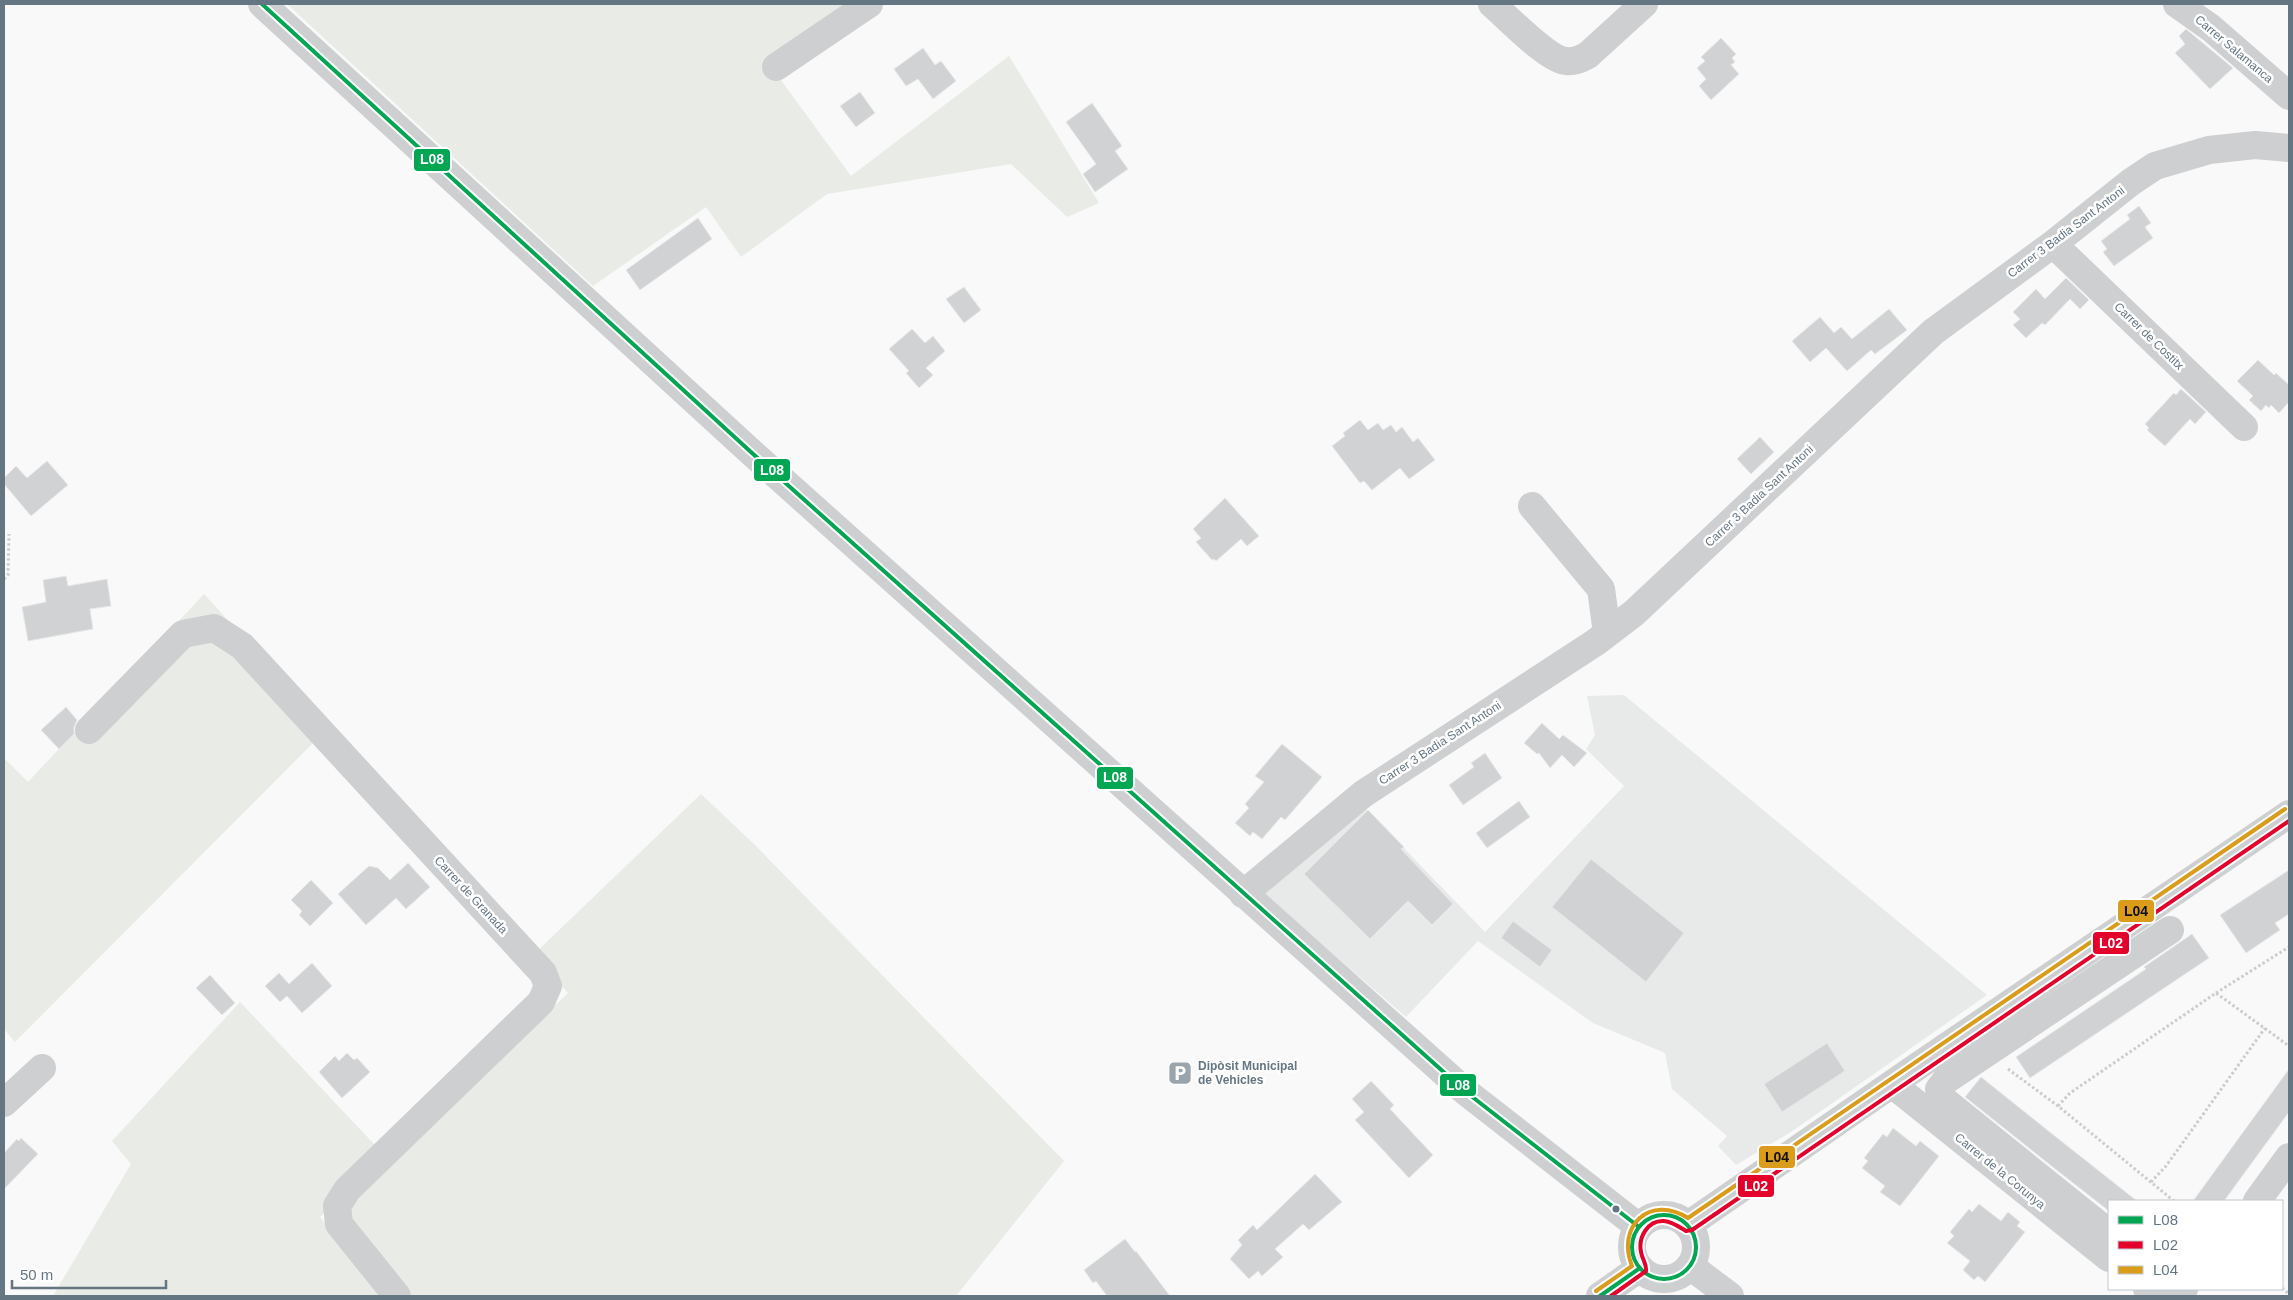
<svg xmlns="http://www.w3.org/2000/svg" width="2293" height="1300" font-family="Helvetica,sans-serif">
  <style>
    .built { fill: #e8e9e9 }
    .green { fill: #e8ebe6 }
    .building { fill: #d0d2d3; stroke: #e8e8e8 }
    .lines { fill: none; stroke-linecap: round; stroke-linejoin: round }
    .path { stroke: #cbcccd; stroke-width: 3; stroke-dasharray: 2.5 2.5; stroke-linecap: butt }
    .minor { stroke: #cecfd0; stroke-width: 28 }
    .bus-1-casing { stroke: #fff; stroke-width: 8 }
    .bus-2-casing { stroke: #fff; stroke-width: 8 }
    .bus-3-casing { stroke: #fff; stroke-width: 8 }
    .bus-1 { stroke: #00a651; stroke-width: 4 }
    .bus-2 { stroke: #e4002b; stroke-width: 4 }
    .bus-3 { stroke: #da9c1a; stroke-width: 4 }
    .bus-dot { fill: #657683; stroke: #fff; stroke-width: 2 }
    .labels { text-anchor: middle; stroke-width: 5; stroke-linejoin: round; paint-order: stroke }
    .street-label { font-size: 12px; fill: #657683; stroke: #fff }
    .poi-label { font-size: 12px; font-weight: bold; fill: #657683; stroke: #fff; text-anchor: start }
    .line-badge { stroke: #fff; stroke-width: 2 }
    .badge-label { font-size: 14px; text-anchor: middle; font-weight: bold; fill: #fff }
    .pale-badge-label { font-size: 14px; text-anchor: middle; font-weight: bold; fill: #111 }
  </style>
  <rect width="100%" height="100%" fill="#f9f9f9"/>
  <!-- built -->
  <path class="built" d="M 1624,695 L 1987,995 L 1791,1132 L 1736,1165 L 1718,1146 L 1727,1136 L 1672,1089 L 1665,1053 L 1593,1023 L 1478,941 L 1406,1017 L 1263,894 L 1366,809 L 1485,932 L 1624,786 L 1586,749 L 1595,735 L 1587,696 Z"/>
  <!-- green -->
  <path class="green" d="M 287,4 L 859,4 L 770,65 L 851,176 L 1009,56 L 1099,203 L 1067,217 L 1011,164 L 827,194 L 741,257 L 706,207 L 593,286 Z
    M 204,594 L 327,729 L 15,1042 L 4,1029 L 4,758 L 28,782 Z
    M 701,794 L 754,844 L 1064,1161 L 956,1296 L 406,1296 L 351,1225 L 351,1205 L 385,1163 L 320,1217 L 384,1296 L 53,1296 L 131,1164 L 112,1141 L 240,1002 L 389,1160 L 568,993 L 533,955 Z"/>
  <!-- building -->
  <path class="building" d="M 2186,29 L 2233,68 L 2210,89 L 2175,53 L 2185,44 L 2179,36 Z
    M 1721,38 L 1736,54 L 1732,58 L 1735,62 L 1731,65 L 1739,74 L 1711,100 L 1699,86 L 1706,79 L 1697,68 L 1705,61 L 1701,57 Z
    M 923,48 L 935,65 L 941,61 L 956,81 L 933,99 L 918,79 L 906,86 L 894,69 Z
    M 860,92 L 875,113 L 856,127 L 840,106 Z
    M 1092,103 L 1122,146 L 1115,151 L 1128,169 L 1095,192 L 1083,174 L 1096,164 L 1066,122 Z
    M 2139,206 L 2151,223 L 2145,227 L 2153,238 L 2114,266 L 2103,252 L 2107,249 L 2101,241 L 2130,219 L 2127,215 Z
    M 698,218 L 712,239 L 640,290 L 626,270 Z
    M 2066,278 L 2089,300 L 2080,309 L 2070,299 L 2045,325 L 2042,323 L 2026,338 L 2013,325 L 2020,319 L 2013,312 L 2036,289 L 2045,299 Z
    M 964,287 L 981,310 L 964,323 L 946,299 Z
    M 1889,309 L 1907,330 L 1875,354 L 1871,350 L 1847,371 L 1826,348 L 1810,362 L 1792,341 L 1820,317 L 1834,333 L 1841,327 L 1852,339 Z
    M 912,329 L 925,343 L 933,336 L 945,351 L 926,368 L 933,375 L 919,388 L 906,373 L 909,371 L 889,349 Z
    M 2258,360 L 2274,375 L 2276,373 L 2289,385 L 2289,402 L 2279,413 L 2271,405 L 2269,408 L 2266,405 L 2261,411 L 2249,400 L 2253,396 L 2237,381 Z
    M 2181,389 L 2206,412 L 2195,424 L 2190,419 L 2165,446 L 2147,430 L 2149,428 L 2145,424 L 2174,393 L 2176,395 Z
    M 1360,420 L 1368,430 L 1378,423 L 1383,430 L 1391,425 L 1396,432 L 1402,427 L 1413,442 L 1418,438 L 1435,460 L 1409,479 L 1400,468 L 1372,490 L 1364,481 L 1360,483 L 1332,446 L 1345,436 L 1343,433 Z
    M 1760,437 L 1774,452 L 1751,474 L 1737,459 Z
    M 47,461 L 68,485 L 31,516 L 4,484 L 4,478 L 16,466 L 27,478 Z
    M 1225,498 L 1259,536 L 1247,546 L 1241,539 L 1216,561 L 1214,559 L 1212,560 L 1196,542 L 1201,538 L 1193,529 Z
    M 66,576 L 68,586 L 107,579 L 111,606 L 90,609 L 93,629 L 28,641 L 22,607 L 46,602 L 43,580 Z
    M 66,707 L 77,720 L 74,727 L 74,734 L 59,749 L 41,730 Z
    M 1542,723 L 1559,739 L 1563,735 L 1587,753 L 1574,767 L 1562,755 L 1550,768 L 1539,753 L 1537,754 L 1524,743 Z
    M 1282,744 L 1322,777 L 1285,820 L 1281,817 L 1262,839 L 1253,832 L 1250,836 L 1235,823 L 1249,808 L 1245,804 L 1264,782 L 1255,776 Z
    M 1485,753 L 1502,778 L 1463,805 L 1449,785 L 1474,767 L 1471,763 Z
    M 1519,801 L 1530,817 L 1487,848 L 1476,833 Z
    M 1368,810 L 1404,847 L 1401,849 L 1453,904 L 1432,925 L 1408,901 L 1370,939 L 1304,874 Z
    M 1591,859 L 1684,933 L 1646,982 L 1552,907 Z
    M 408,863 L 430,887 L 406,909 L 396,898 L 366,925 L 338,894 L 369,866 L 378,868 L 390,880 Z
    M 2289,870 L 2289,914 L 2275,923 L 2280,930 L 2246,953 L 2220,915 Z
    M 311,880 L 333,903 L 310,926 L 299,915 L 302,911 L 291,900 Z
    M 1513,921 L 1552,950 L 1540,967 L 1501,938 Z
    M 2192,934 L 2209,958 L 2030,1078 L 2016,1057 L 2146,969 L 2144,967 Z
    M 312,963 L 332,986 L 302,1013 L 287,996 L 280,1002 L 265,986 L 279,973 L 289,984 Z
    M 210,975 L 235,1003 L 222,1015 L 196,988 Z
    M 1827,1043 L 1845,1071 L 1782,1112 L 1764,1084 Z
    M 347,1053 L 354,1060 L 357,1058 L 370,1072 L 342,1098 L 319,1072 L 335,1056 L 339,1061 Z
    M 2289,1069 L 2289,1112 L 2224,1201 L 2193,1201 Z
    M 1981,1077 L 2056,1137 L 2137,1201 L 2109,1201 L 2109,1211 L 2054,1168 L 1965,1097 Z
    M 1371,1081 L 1394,1105 L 1390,1109 L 1433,1155 L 1409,1178 L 1355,1120 L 1364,1112 L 1352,1099 Z
    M 1893,1128 L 1916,1146 L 1920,1141 L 1939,1156 L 1900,1206 L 1880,1192 L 1885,1186 L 1862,1168 L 1868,1161 L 1864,1158 L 1883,1134 L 1887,1137 Z
    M 21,1138 L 38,1154 L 4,1189 L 4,1153 L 17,1139 L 19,1141 Z
    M 1315,1174 L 1342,1202 L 1309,1230 L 1303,1224 L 1275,1249 L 1283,1257 L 1262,1276 L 1258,1271 L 1249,1279 L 1230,1259 L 1242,1245 L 1238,1240 L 1253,1225 L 1257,1230 Z
    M 1979,1204 L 2001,1221 L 2008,1212 L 2020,1222 L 2017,1226 L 2025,1232 L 1985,1282 L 1978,1276 L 1974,1280 L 1963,1270 L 1970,1261 L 1947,1243 L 1954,1236 L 1950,1232 L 1969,1209 L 1972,1212 Z
    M 1125,1239 L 1135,1252 L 1136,1251 L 1170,1296 L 1107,1296 L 1096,1281 L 1093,1283 L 1084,1270 Z"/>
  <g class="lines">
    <!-- path -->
    <path class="path" d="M 4,579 L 8,575 L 9,534
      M 2216,993 L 2289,947
      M 2008,1069 L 2058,1106 L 2174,1201
      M 2058,1106 L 2070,1093 L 2216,993 L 2289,1046
      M 2151,1182 L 2166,1166 L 2265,1028
      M 2282,1288 L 2289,1294"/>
    <!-- minor -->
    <path class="minor" d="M 262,4 L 752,453 L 1466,1092 L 1639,1227
      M 1492,4 C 1507,17 1548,60 1566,61 C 1575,62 1580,59 1588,55 L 1644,4
      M 2177,4 L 2211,28 L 2289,96
      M 776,67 L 869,4
      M 2053,244 L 2244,427
      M 1532,506 L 1601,589 L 1607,633
      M 89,730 L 183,634 L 214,628 L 242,646 L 543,973 L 548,986 L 541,1002 L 347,1190 L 337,1206 L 339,1224 L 397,1296
      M 1243,894 L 1363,794 L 1596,642 L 1634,613 L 1933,332 L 2053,244 L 2131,182 L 2155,166 L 2209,150 L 2255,145 L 2289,148
      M 1892,1084 L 2109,1258
      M 4,1103 L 42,1068
      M 2257,1201 L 2289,1157
      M1632 1247a32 32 0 1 1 64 0a32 32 0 1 1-64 0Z
      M 1688,1225 L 1918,1066 L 2289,814
      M 2109,1233 L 1941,1098 L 1939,1089 L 1946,1080 L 2170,930
      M 1690,1266 L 1730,1296
      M 2147,1289 L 2156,1296
      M 1600,1296 L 1640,1268
      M 2175,1296 L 2184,1289"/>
    <!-- bus-1 casing -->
    <g class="bus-1-casing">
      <path id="bus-1" d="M 262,4 L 752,453 L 1466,1092 L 1639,1227
        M1632 1247a32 32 0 1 1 64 0a32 32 0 1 1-64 0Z
        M 1600,1296 L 1640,1268"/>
    </g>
    <!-- bus-2 casing -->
    <g class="bus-2-casing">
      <path id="bus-2" d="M 1611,1296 L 1646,1271 C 1647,1264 1642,1259 1641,1252 C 1638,1237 1648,1220 1664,1221 C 1673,1222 1679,1227 1686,1231 L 1692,1230 L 2289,821"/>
    </g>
    <!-- bus-3 casing -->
    <g class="bus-3-casing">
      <path id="bus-3" d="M 1596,1291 L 1632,1266 C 1616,1226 1650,1194 1688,1218 L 2285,809"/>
    </g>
    <!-- bus-1 -->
    <use href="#bus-1" class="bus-1"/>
    <!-- bus-2 -->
    <use href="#bus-2" class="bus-2"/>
    <!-- bus-3 -->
    <use href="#bus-3" class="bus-3"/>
  </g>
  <!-- icons -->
  <defs>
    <g id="parking-square" transform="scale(1.25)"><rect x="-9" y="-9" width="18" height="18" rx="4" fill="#99a4ac" stroke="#fff"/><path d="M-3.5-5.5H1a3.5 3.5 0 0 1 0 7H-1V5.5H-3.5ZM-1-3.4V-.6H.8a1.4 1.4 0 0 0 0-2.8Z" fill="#fff"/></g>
  </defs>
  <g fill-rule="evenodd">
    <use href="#parking-square" x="1180" y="1073"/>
  </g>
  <!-- markers -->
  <circle class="bus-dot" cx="1616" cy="1209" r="4.5"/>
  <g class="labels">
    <!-- street labels -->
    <g class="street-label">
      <text transform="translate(2234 49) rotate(40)" y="4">Carrer Salamanca</text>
      <text transform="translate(2066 232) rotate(-37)" y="4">Carrer 3 Badia Sant Antoni</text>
      <text transform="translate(2149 336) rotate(44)" y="4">Carrer de Costitx</text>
      <text transform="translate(1759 496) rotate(-43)" y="4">Carrer 3 Badia Sant Antoni</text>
      <text transform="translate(1440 743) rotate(-33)" y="4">Carrer 3 Badia Sant Antoni</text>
      <text transform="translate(471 895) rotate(47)" y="4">Carrer de Granada</text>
      <text transform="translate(2000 1171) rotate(39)" y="4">Carrer de la Corunya</text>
    </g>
    <!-- poi labels -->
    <g class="poi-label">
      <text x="1198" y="1070">Dipòsit Municipal<tspan x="1198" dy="14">de Vehicles</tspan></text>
    </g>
  </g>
  <g class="line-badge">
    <rect x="413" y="148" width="38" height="24" rx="5" fill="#00a651"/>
    <rect x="753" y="458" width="38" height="24" rx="5" fill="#00a651"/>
    <rect x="1096" y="766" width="38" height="24" rx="5" fill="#00a651"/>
    <rect x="2117" y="899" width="38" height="24" rx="5" fill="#da9c1a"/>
    <rect x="2092" y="931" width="38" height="24" rx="5" fill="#e4002b"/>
    <rect x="1439" y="1073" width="38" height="24" rx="5" fill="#00a651"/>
    <rect x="1758" y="1145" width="38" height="24" rx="5" fill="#da9c1a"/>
    <rect x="1737" y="1174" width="38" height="24" rx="5" fill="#e4002b"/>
  </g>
  <g class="badge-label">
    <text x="432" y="164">L08</text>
    <text x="772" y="475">L08</text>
    <text x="1115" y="782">L08</text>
    <text x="2111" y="948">L02</text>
    <text x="1458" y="1090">L08</text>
    <text x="1756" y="1191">L02</text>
  </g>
  <g class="pale-badge-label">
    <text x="2136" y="916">L04</text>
    <text x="1777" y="1162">L04</text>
  </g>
  <!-- border -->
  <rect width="2293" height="1300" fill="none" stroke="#657683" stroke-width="10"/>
  <!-- legend -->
  <rect x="2108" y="1200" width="175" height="90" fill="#ffffff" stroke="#c1c8cd"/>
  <rect x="2118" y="1216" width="25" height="8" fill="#00a651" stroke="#c1c8cd"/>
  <text x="2153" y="1225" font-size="15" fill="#657683">L08</text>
  <rect x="2118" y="1241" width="25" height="8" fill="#e4002b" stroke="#c1c8cd"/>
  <text x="2153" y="1250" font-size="15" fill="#657683">L02</text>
  <rect x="2118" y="1266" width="25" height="8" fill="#da9c1a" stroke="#c1c8cd"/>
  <text x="2153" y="1275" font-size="15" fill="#657683">L04</text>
  <!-- scale -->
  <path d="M12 1280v8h154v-8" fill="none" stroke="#657683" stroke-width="2.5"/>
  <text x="20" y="1280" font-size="15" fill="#657683" stroke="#ffffff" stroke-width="4" paint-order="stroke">50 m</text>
</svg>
